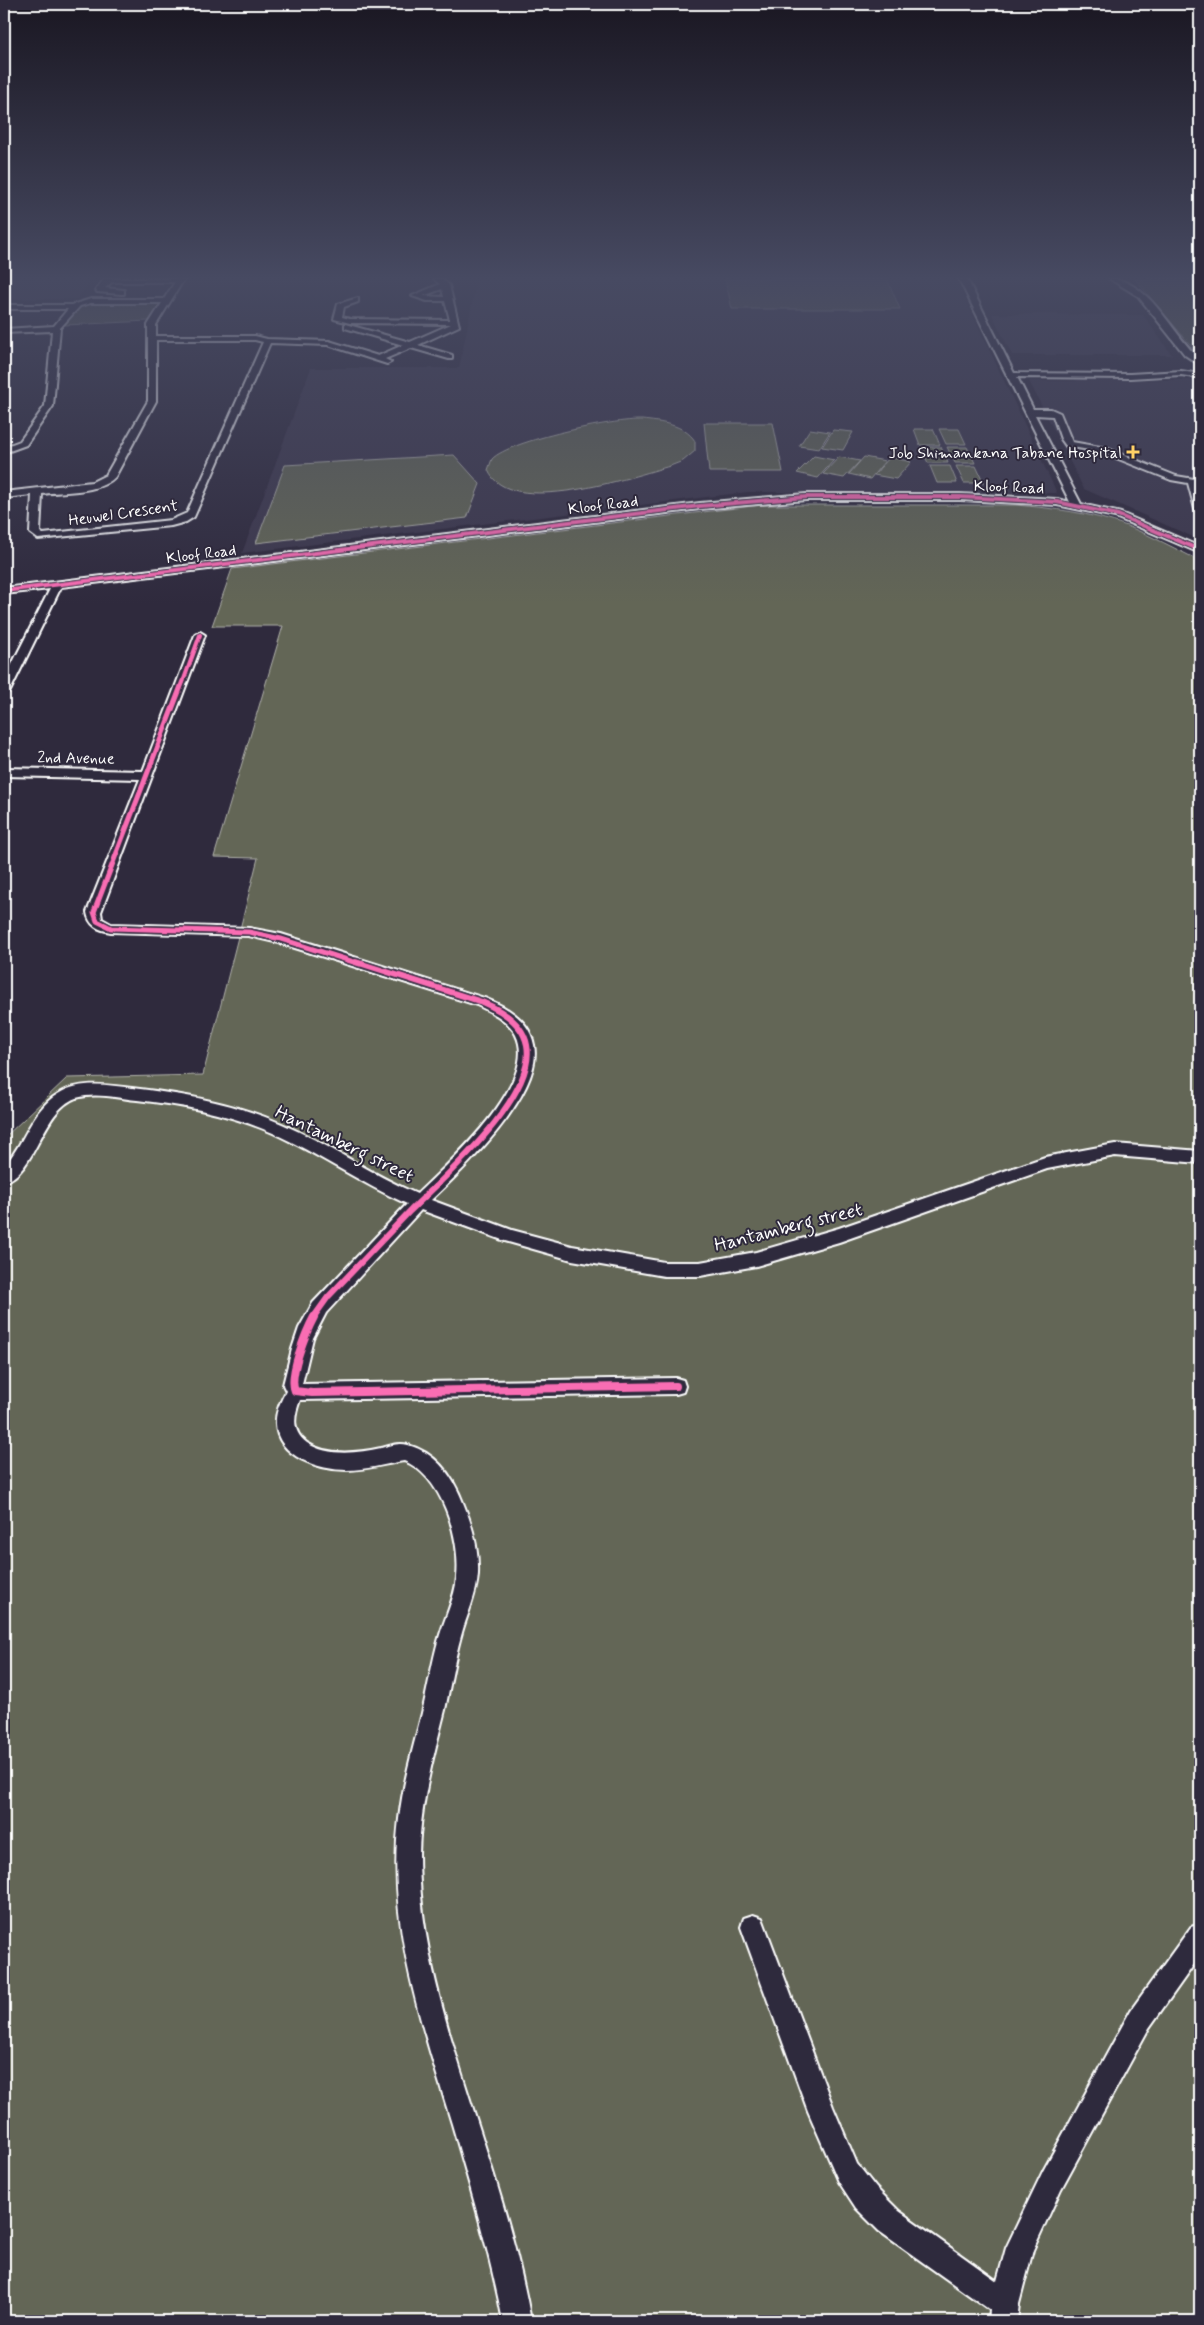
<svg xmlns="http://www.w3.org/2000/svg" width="1204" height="2325" font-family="Mynerve,sans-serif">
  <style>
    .built { fill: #3e374d }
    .green { fill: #636657; stroke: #b1b2ab }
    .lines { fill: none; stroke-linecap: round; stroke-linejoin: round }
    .minor-casing { stroke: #fff; stroke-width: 4 }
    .minor { fill: #2f2a3d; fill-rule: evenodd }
    .cycleway-far3-casing { stroke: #2f2a3d; stroke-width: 5.5 }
    .cycleway-far2-casing { stroke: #2f2a3d; stroke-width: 8 }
    .cycleway-far1-casing { stroke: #2f2a3d; stroke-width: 9 }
    .cycleway-casing { stroke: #2f2a3d; stroke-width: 11 }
    .cycleway-far3 { stroke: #f96db3; stroke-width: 4 }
    .cycleway-far2 { stroke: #f96db3; stroke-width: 5 }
    .cycleway-far1 { stroke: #f96db3; stroke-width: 6 }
    .cycleway { stroke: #f96db3; stroke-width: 8 }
    .poi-dot { fill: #ffd166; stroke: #2f2a3d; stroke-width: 2 }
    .labels { text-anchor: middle; stroke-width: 4; stroke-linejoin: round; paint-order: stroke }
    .far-poi-label { font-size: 16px; fill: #fff; stroke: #2f2a3d; text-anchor: end }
    .far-street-label { font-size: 16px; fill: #fff; stroke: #2f2a3d }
    .street-label { font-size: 19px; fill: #fff; stroke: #2f2a3d }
  </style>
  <rect width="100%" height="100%" fill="#2f2a3d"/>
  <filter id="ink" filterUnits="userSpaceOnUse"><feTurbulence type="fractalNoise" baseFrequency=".02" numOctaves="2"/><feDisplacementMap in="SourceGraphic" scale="10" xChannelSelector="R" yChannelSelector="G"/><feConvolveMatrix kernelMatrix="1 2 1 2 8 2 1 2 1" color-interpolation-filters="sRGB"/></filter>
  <g filter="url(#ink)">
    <!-- built -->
    <path class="built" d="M 4,279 L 92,279 L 77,299 L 4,299 Z
      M 477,279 L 956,279 L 1057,493 L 748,492 L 242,553 L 311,368 L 459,368 Z
      M 992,314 L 1143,315 L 1172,355 L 1012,355 Z
      M 1082,379 L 1200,380 L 1200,540 L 1084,489 L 1029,381 L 1075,381 Z"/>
    <!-- green -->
    <path class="green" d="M 725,279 L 887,279 L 900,309 L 732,309 Z
      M 1135,279 L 1200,279 L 1200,355 L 1199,355 Z
      M 88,303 L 155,303 L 160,304 L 149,321 L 65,325 L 80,305 Z
      M 642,420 C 660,422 684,424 695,441 L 695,451 L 683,461 L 670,466 C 634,476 508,519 488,470 L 492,459 C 510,440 614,419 642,420 Z
      M 704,423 L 773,423 L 783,472 L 709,472 Z
      M 810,429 L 830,432 L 819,449 L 799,446 Z
      M 914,429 L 933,429 L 940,445 L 920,445 Z
      M 939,429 L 959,429 L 966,444 L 946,444 Z
      M 833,430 L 853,432 L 843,450 L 822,447 Z
      M 921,447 L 941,447 L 948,463 L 928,463 Z
      M 947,447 L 967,447 L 975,463 L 955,463 Z
      M 454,455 L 480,484 L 467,518 L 256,543 L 285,465 Z
      M 814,456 L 834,460 L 818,478 L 797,473 Z
      M 839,457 L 860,461 L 844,478 L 823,474 Z
      M 864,457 L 885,461 L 870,479 L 849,474 Z
      M 890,457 L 911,462 L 896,479 L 874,475 Z
      M 930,466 L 950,466 L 957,483 L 937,483 Z
      M 956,466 L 976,466 L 984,483 L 964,483 Z
      M 761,505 L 1015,505 C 1053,508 1091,513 1127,526 C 1152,536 1176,549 1200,561 L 1200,2321 L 4,2321 L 4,1138 L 67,1078 L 203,1075 L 258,858 L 214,857 L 283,626 L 212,626 L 232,569 Z"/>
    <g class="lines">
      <!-- minor casing -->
      <g class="minor-casing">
        <path id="minor" d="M 104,279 L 184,279 L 156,325 L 156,336 L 255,336 L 267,339 L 329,341 L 378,356 L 403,345 L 345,328 L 345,324 L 410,342 L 451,324 L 350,323 L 334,319 L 338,304 L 358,298 L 358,302 L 344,307 L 342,317 L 350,319 L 450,320 L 445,301 L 427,301 L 412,296 L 440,284 L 434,279 L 442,279 L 449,285 L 459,326 L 418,345 L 452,355 L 452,359 L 449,359 L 411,348 L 385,359 L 391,362 L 387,364 L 328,345 L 270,343 L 194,517 L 186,522 L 171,526 L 38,539 L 30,533 L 32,495 L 4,498 L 4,492 L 92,482 L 106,475 L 148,401 L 148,325 L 162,303 L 91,303 L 80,306 L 60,328 L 53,406 L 26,445 L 4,453 L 4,447 L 20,441 L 45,406 L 52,331 L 4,333 L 4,329 L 54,326 L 68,309 L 4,309 L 4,305 L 72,305 L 91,299 L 164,299 L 175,282 L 112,282 L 105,288 L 124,290 L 124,294 L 121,294 L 97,292 L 96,290 ZM 442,289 L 444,297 L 423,296 ZM 156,340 L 255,340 L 263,342 L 187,513 L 171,520 L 43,534 L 40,532 L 42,494 C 63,491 99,494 115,477 L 156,401 Z
          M 959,279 L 967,279 L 1014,373 L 1130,374 L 1181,371 L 1200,374 L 1200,378 L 1181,375 L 1130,378 L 1017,377 L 1033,409 L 1051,409 L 1060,413 L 1072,442 L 1106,448 L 1176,476 L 1200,480 L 1200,486 L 1198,485 L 1200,494 L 1200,512 L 1195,509 L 1188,483 L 1171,480 L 1101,452 L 1066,446 L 1061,439 L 1053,416 L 1035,415 L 1081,504 L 1121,513 L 1200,547 L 1200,553 L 1115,517 L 1057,505 L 960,500 L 806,500 L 700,509 L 61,587 L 10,691 L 4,694 L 4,680 L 50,589 L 4,594 L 4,588 L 700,503 L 806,494 L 960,494 L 1057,499 L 1070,502 Z
          M 1110,279 C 1149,279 1173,336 1200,359 L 1200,365 L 1185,355 L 1138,296 Z
          M 200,632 L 205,635 L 101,912 L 102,919 L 111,924 L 249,928 L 281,934 L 487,999 C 507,1007 530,1021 534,1045 C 544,1093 463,1170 431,1200 L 512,1230 L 572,1246 L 664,1262 L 700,1262 L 756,1252 L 839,1228 L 1045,1157 L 1115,1144 L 1200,1151 L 1200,1163 L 1115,1156 L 1047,1169 L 839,1242 L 756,1266 L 700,1276 L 664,1276 L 572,1260 L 505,1241 L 421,1210 L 326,1313 L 313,1338 L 302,1384 L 676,1378 L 683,1380 L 685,1386 L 683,1392 L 676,1394 L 300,1400 C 294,1416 291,1431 307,1443 C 328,1457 358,1453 381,1448 C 389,1446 399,1442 408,1445 C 437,1453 454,1478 464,1505 C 473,1527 479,1550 478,1574 C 477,1595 466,1616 461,1636 C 454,1661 450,1686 445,1710 C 433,1758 420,1805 419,1854 C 419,1928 439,2001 461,2071 C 487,2154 516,2236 531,2321 L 503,2321 C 490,2254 471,2189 452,2124 C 422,2025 386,1923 399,1819 C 403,1783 413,1748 422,1713 C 428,1688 432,1662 439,1638 C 445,1617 455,1598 457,1577 C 461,1538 442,1476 404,1461 C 385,1464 366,1470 347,1470 C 320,1470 277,1457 276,1424 C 275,1412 281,1401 286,1391 L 283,1385 L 292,1349 L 299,1328 L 313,1303 L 407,1204 C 360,1183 319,1154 273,1133 C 230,1114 183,1105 137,1100 C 118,1098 95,1092 76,1098 C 41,1111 36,1173 4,1182 L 4,1166 C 24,1145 32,1109 58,1094 C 80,1080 107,1085 132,1088 C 183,1094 235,1103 282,1124 C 329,1144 370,1174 417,1194 C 447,1165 540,1083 516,1035 C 509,1020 491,1012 477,1005 L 279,943 L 249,936 L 111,932 C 99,930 89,926 87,912 L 140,779 L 4,776 L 4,768 L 143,771 L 195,635 Z
          M 753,1915 L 762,1918 L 833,2107 L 857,2164 L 876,2188 L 899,2211 L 997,2281 L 1006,2248 L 1043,2171 L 1131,2010 L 1191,1927 L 1200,1924 L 1200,1956 L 1149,2028 L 1061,2189 L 1033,2250 L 1019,2304 L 1017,2321 L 989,2321 L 990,2310 L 879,2231 L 856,2208 L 839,2182 L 808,2111 L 741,1927 L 744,1918 Z"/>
      </g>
      <!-- minor -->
      <use href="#minor" class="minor"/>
      <!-- cycleway-far3 casing -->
      <g class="cycleway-far3-casing">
        <path id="cycleway-far3" d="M 4,591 L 700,506 L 806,497 L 960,497 L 1057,502 L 1118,515 L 1200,550
          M 183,682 L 200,635"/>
      </g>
      <!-- cycleway-far2 casing -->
      <g class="cycleway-far2-casing">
        <path id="cycleway-far2" d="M 183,681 L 94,912 L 97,921 L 111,928 L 249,932 L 281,939 L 360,964"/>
      </g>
      <!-- cycleway-far1 casing -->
      <g class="cycleway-far1-casing">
        <path id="cycleway-far1" d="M 313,1318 L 328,1297 C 355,1269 382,1240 409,1212 C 443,1178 537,1097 527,1045 C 523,1023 501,1010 482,1002 L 356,962"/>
      </g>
      <!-- cycleway casing -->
      <g class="cycleway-casing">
        <path id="cycleway" d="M 314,1317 C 306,1332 288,1376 295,1391 L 312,1393 L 676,1386"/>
      </g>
      <!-- cycleway-far3 -->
      <use href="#cycleway-far3" class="cycleway-far3"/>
      <!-- cycleway-far2 -->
      <use href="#cycleway-far2" class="cycleway-far2"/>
      <!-- cycleway-far1 -->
      <use href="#cycleway-far1" class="cycleway-far1"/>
      <!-- cycleway -->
      <use href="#cycleway" class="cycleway"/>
    </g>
  </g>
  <!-- sky -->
  <linearGradient id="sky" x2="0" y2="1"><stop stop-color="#1a1722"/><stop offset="0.46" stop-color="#474a62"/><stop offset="1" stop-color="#474a62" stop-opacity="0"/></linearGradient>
  <rect width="1204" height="604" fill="url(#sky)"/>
  <!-- markers -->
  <path class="poi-dot" d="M1130.5 444.5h5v5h5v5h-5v5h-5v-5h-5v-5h5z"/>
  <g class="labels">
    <!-- far-poi labels -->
    <g class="far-poi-label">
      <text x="1122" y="458">Job Shimankana Tabane Hospital</text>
    </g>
    <!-- far-street labels -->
    <g class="far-street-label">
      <text transform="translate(1009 486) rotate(2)" y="6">Kloof Road</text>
      <text transform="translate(603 504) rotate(-7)" y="6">Kloof Road</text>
      <text transform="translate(123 512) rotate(-8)" y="6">Heuwel Crescent</text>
      <text transform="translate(201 553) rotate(-7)" y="6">Kloof Road</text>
      <text transform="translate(76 757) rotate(1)" y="6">2nd Avenue</text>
    </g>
    <!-- street labels -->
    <g class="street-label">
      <text transform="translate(345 1143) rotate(26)" y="7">Hantamberg street</text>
      <text transform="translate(788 1226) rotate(-14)" y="7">Hantamberg street</text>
    </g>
  </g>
  <!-- margin -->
  <rect width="1204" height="2325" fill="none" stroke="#2f2a3d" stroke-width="20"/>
  <rect x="10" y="10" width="1184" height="2305" fill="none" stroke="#fff" stroke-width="2" filter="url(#ink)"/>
</svg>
